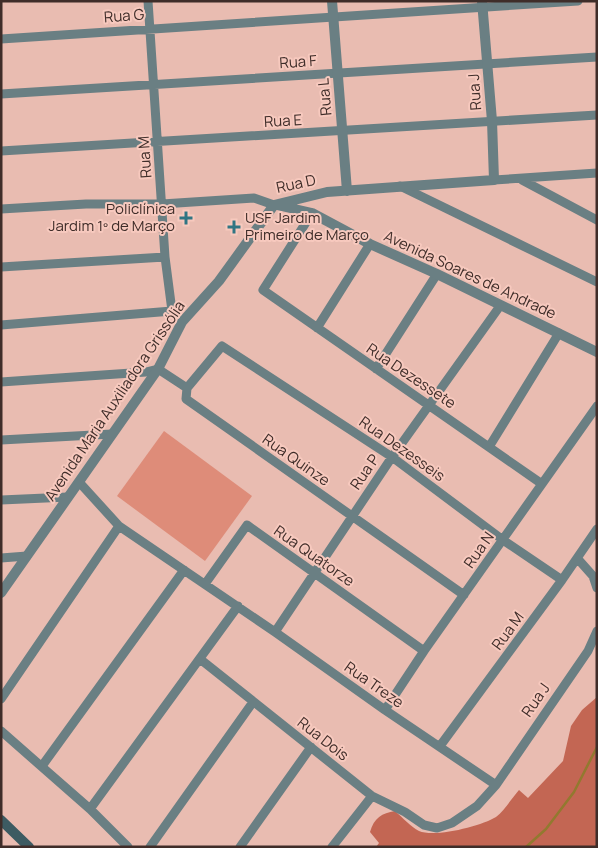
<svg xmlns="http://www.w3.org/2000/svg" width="598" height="848" font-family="Manrope,sans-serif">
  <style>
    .green { fill: #de8c79 }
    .forest { fill: #c36653 }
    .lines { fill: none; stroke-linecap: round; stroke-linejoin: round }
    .stream { stroke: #92792f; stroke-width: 2.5 }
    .minor { stroke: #6a7f83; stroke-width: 9 }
    .tertiary { stroke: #6a7f83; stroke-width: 10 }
    .secondary { stroke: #3d5b62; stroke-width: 10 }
    .poi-dot { fill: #307583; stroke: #f7c9be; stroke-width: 2 }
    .labels { text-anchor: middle; stroke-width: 4; stroke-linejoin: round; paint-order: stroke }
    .street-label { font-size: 15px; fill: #3f2d29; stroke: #f7c9be }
    .poi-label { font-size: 15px; fill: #3f2d29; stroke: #f7c9be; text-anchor: end }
  </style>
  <rect width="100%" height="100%" fill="#e9bcb1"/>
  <!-- green -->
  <path class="green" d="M 164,431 L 252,496 L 205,561 L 117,496 Z"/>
  <!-- forest -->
  <path class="forest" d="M 597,697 L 597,847 L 376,847 L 379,843 L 370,832 C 374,818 382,813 395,811 C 402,817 411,827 419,831 C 435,838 481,826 496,817 C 504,811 512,798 519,790 L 528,798 L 563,761 L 571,726 L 582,710 Z"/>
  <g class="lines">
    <!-- stream -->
    <path class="stream" d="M 526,847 L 546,829 L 574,792 L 597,747"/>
    <!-- minor -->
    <path class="minor" d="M 148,1 L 165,257 L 172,311
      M 1,39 L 578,1
      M 1,94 L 597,57
      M 1,151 L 597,115
      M 494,180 L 597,173
      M 522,180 L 597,220
      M 400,186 L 597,282
      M 1,209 L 86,204 L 162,204 L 254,198 L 274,205
      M 312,213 L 263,290 L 542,484
      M 1,267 L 165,257
      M 1,325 L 172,311
      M 317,328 L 370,244
      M 376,369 L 437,274
      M 1,382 L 146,372 L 158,369 L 187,388
      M 1,440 L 112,434
      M 489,447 L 559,333
      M 79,482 L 119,526 L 275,632 L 385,710 L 496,785
      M 1,500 L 68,497
      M 1,558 L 27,556
      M 577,558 L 593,576 L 597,588
      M 205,584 L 247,525 L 424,651
      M 464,595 L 186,399 L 187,388 L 222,346 L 392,457 L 503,540 L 562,580
      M 275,632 L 392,457 L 500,306
      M 200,659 L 372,796 L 405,812 L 424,825 L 437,828 L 452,823 L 477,806 L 496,785 L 588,651 L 597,631
      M 1,699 L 119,526
      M 385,710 L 424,651 L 597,406
      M 1,731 L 90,809 L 128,847
      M 440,746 L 562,580 L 597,529
      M 42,766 L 184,570
      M 90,809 L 238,606
      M 150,847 L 253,702
      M 240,847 L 311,747
      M 332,847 L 372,796"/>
    <!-- tertiary -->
    <path class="tertiary" d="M 332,1 L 347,191
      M 274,205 L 327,192 L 494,180 L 492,121 L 482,1
      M 277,205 L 312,213 L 370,244 L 437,274 L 597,352
      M 1,593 L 158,369 L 182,322 L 219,281 L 274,205"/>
    <!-- secondary -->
    <path class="secondary" d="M 1,820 L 29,847"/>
  </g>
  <!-- markers -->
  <g class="poi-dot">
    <path d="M183.5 210.5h5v5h5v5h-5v5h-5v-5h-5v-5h5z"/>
    <path d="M231.5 219.5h5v5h5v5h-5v5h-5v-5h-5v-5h5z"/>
  </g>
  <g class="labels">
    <!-- street labels -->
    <g class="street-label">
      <text transform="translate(124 16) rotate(-4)" y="5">Rua G</text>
      <text transform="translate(298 62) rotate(-4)" y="5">Rua F</text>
      <text transform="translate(475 92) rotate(-94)" y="5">Rua J</text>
      <text transform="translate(325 97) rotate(-95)" y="5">Rua L</text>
      <text transform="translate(283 121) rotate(-3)" y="5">Rua E</text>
      <text transform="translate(145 157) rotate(-94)" y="5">Rua M</text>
      <text transform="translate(296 184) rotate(-12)" y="5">Rua D</text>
      <text transform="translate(470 275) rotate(25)" y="5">Avenida Soares de Andrade</text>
      <text transform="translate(411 376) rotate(34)" y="5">Rua Dezessete</text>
      <text transform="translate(115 401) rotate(-56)" y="5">Avenida Maria Auxiliadora Grissólia</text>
      <text transform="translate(402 449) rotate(35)" y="5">Rua Dezesseis</text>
      <text transform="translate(296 460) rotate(35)" y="5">Rua Quinze</text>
      <text transform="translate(365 472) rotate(-56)" y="5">Rua P</text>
      <text transform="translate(479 550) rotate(-55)" y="5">Rua N</text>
      <text transform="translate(314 556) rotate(35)" y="5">Rua Quatorze</text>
      <text transform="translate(508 631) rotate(-54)" y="5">Rua M</text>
      <text transform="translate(374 685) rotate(35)" y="5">Rua Treze</text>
      <text transform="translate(536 700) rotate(-55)" y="5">Rua J</text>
      <text transform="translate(323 739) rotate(38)" y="5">Rua Dois</text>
    </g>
    <!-- poi labels -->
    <g class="poi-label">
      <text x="175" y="214">Policlínica<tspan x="175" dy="17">Jardim 1º de Março</tspan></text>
      <text x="245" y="223" text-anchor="start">USF Jardim<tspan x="245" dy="17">Primeiro de Março</tspan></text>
    </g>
  </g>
  <!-- border -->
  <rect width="598" height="848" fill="none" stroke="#3f2d29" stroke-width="5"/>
</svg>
